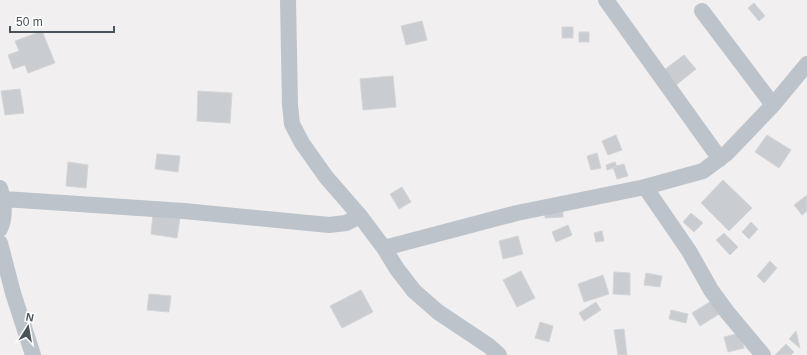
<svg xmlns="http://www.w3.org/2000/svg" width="807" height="355" font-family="Helvetica,sans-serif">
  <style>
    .building { fill: #c9ccd1; stroke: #d3d5d9 }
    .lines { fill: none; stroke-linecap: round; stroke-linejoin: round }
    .minor { stroke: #bcc3ca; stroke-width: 16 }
  </style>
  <rect width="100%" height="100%" fill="#f1efef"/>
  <!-- building -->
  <path class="building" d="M 754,3 L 765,16 L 759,21 L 748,8 Z
    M 422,21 L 427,40 L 406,45 L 401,26 Z
    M 562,27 L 573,27 L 573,38 L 562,38 Z
    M 42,31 L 55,63 L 28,73 L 25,65 L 13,69 L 8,55 L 19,51 L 15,41 Z
    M 579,32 L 589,32 L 589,42 L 579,42 Z
    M 684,55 L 696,69 L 676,85 L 664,70 Z
    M 393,76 L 396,107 L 363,110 L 360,79 Z
    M 20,89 L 24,113 L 5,115 L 1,91 Z
    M 198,91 L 232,93 L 230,123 L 197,121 Z
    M 616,135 L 622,150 L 608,155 L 602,141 Z
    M 767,135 L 791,150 L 779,168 L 755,152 Z
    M 597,153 L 601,168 L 591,170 L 587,156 Z
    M 157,154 L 180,156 L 178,172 L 155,169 Z
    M 68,162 L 88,165 L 86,188 L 66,186 Z
    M 615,162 L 617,167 L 607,170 L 606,165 Z
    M 624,164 L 628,176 L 617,179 L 613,167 Z
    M 723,180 L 752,208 L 729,231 L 701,203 Z
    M 402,187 L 411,202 L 399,209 L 390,194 Z
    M 807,195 L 807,211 L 802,215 L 794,205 Z
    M 563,210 L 563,217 L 545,218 L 545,211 Z
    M 691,213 L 703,223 L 694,232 L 683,222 Z
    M 153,214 L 180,218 L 177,238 L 151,234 Z
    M 751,222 L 758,229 L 749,239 L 742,232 Z
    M 568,225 L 572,235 L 556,242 L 552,232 Z
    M 602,231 L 604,241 L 596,242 L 594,233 Z
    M 724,233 L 738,247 L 730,255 L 716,240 Z
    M 518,236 L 523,254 L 503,259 L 499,241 Z
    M 770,261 L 777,268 L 764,283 L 757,276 Z
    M 521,271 L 535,298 L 517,307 L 503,280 Z
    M 614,272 L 630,273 L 630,295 L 613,294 Z
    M 646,273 L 662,276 L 660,287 L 644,285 Z
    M 603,275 L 609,294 L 584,302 L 578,284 Z
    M 361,290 L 373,312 L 342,328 L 330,306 Z
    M 149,294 L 171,296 L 169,312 L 147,310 Z
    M 716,298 L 724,311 L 700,326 L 692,313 Z
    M 596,302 L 601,310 L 584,321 L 579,313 Z
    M 671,310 L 688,314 L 686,323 L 669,319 Z
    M 540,322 L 553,326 L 549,342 L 535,338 Z
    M 624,329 L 627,355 L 618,355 L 614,330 Z
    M 796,331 L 800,348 L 789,339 Z
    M 740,333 L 744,348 L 728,352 L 724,337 Z
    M 786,344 L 794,352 L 791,355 L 775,355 Z"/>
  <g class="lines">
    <!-- minor -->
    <path class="minor" d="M 288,0 L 290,105 L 292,124 L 302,143 L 326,177 L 360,216 L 384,248 L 397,269 L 414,291 L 438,312 L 489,346 L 499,355
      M 606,0 L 720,159
      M 702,11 L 773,105
      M 645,187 L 689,251 L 711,290 L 727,312 L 763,355
      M 0,188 C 4,201 6,216 0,229
      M 4,199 L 184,211 L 329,225 L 346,223 L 360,216
      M 0,243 L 13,293 L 33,355
      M 384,248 L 517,213 L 645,187 L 703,171 L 727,153 L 773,105 L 807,64"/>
  </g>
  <!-- north arrow -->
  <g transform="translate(28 327) rotate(11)" stroke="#ffffff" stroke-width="3" paint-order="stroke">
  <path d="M0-3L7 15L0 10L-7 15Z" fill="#49535a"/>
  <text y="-6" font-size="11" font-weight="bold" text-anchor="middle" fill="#49535a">N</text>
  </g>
  <!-- scale -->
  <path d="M10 26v6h104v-6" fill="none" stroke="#49535a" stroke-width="2"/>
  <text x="16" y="26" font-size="12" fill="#49535a" stroke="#ffffff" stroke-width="3" paint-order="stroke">50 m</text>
</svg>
